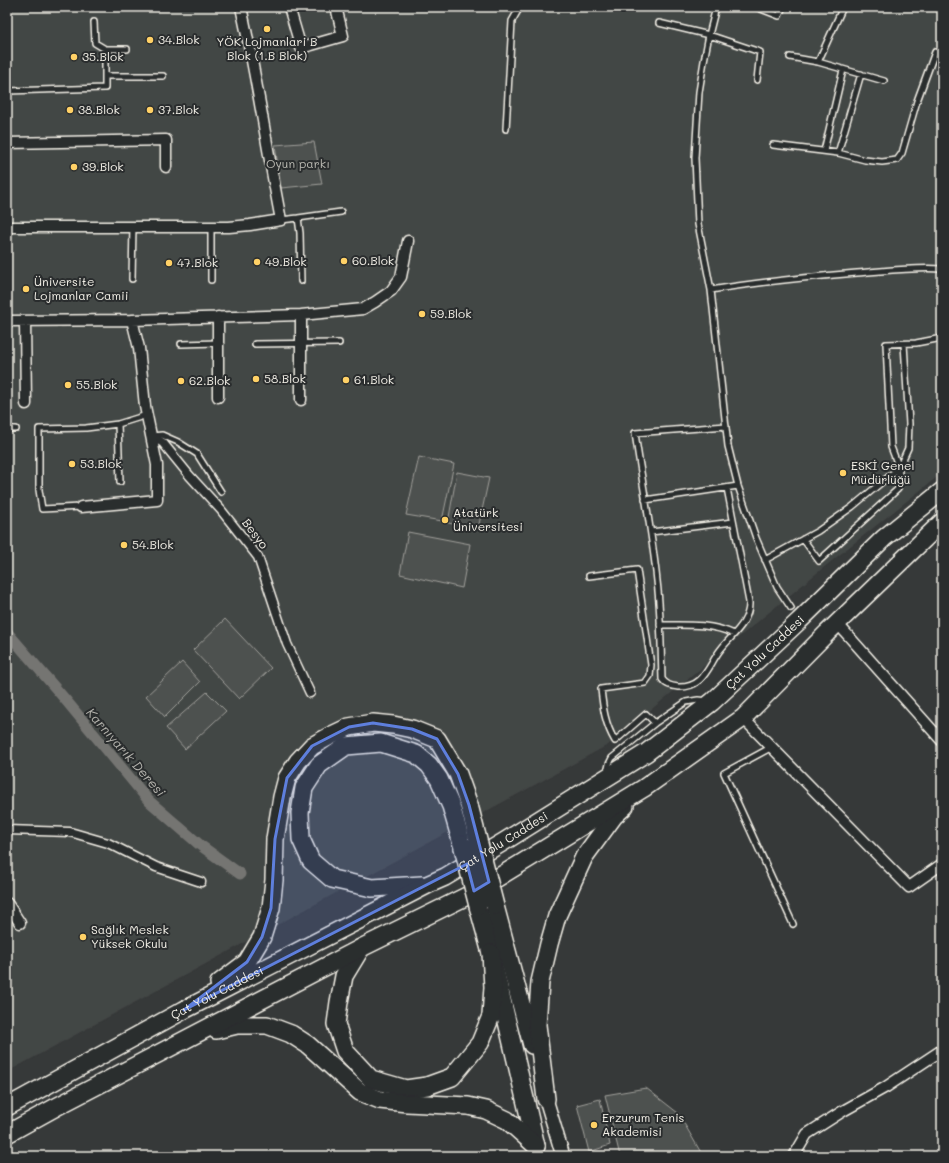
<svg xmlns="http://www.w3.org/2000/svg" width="949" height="1163" font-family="Mali,sans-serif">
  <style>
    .built { fill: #434645 }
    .green { fill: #4e514f; stroke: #a1a19c }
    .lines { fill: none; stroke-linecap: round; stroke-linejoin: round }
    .canal { stroke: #757572; stroke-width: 11 }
    .service-casing { stroke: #f4f1e8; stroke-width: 8 }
    .pedestrian-casing { stroke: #f4f1e8; stroke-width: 11 }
    .minor-casing { stroke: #f4f1e8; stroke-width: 13 }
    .tertiary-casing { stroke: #f4f1e8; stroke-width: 16 }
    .trunk-casing { stroke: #f4f1e8; stroke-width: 20 }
    .service { stroke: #2a2d2e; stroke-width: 5 }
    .pedestrian { stroke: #2a2d2e; stroke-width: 8 }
    .minor { stroke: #2a2d2e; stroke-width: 10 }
    .tertiary { stroke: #2a2d2e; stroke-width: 13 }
    .trunk { stroke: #2a2d2e; stroke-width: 17 }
    .trunk-bridge-casing { stroke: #f4f1e8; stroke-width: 20; stroke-linecap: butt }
    .trunk-bridge { stroke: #2a2d2e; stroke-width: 17 }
    .marked { fill: #5e7fdd; fill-opacity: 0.2; stroke: #5e7fdd; stroke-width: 3; stroke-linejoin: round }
    .poi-dot { fill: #ffd166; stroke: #2a2d2e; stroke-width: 1.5 }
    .labels { text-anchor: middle; stroke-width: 4; stroke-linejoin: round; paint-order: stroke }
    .poi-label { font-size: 12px; fill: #f4f1e8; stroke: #2a2d2e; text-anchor: start }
    .park-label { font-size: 12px; fill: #bab9b2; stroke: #2a2d2e }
    .street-label { font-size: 12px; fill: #f4f1e8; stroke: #2a2d2e }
    .water-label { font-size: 13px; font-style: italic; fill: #b4b3ad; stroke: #2a2d2e }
  </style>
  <rect width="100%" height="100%" fill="#363939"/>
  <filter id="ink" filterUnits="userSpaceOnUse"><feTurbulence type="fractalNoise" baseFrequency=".025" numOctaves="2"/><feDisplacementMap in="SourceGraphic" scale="8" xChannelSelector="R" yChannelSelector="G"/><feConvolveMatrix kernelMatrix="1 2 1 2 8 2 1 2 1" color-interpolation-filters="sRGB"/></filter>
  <g filter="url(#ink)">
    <!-- built -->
    <path class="built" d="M 7,7 L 942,7 L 942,473 L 823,568 L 608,745 L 7,1072 Z"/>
    <!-- green -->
    <path class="green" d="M 314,142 L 322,184 L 281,188 L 275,145 Z
      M 419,457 L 454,464 L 442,521 L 406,515 Z
      M 457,472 L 489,478 L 478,529 L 448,523 Z
      M 408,532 L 470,544 L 462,588 L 400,574 Z
      M 225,619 L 271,668 L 239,699 L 193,650 Z
      M 182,662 L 200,682 L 165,717 L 146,696 Z
      M 207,692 L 226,711 L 185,749 L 166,728 Z
      M 646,1088 L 678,1113 L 703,1156 L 620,1156 L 605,1095 Z
      M 600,1099 L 610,1145 L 589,1152 L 577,1105 Z"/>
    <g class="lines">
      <!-- canal -->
      <path class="canal" d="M 7,632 L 64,698 L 149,801 L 200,845 L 240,874"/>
      <!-- service casing -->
      <g class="service-casing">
        <path id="service" d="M 716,7 L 709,35 L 704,61 L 699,92 L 697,124 L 695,158 L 698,224 L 711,290 L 728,446 L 738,486 L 756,538 L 777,587 L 791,608
          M 756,7 L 779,16 L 783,7
          M 843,7 L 818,62 L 884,81
          M 659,23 L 709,35 L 760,52 L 757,80
          M 105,49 L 127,49
          M 790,57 L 818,62
          M 105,76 L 163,76
          M 7,91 L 105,88 L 105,49 L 95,43 L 94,22
          M 506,129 L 512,21 L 520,7
          M 773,145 L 838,153 L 865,160 L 882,162 L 897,160 L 902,153 L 917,101 L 935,52
          M 824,151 L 843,70
          M 838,153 L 861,74
          M 298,218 L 341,212
          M 281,220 L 298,218 L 300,233 L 301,281
          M 132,279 L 133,226
          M 211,280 L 211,227
          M 711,290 C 759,282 808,277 857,273 C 885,271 914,267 942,269
          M 181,344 L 218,343
          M 255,344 L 339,343
          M 118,424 L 120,482
          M 726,426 L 635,433 C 642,482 652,532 657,581 C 661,614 661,647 662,679 C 666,685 671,686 678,687 C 705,688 708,665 721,649 C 733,634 750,622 749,602 L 727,488
          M 7,429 L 16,429
          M 152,436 L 162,435 L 178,442 L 197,454 L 221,492
          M 899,468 L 891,447 L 886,344 L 916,343 L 942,338
          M 645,500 L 738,486
          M 81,507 L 42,509 L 39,490 L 39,429 L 86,428 L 118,424 L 147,415
          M 651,532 L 733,522
          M 803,539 L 819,561 L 898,489 L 899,468 L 908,448 L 909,424 L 904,344
          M 765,560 L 818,531 L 852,507 L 899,468
          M 589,576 L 637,570 L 651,665 L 650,676 L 645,683 L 601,689 C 603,708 605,724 615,741 L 646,714 L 655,723
          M 660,625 C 686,625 710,623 734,634
          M 772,747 L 724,773 L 793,924
          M 607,773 L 609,764 L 612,758 L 655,723 L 686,702 L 698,700 L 707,701"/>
      </g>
      <!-- pedestrian casing -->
      <g class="pedestrian-casing">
        <path id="pedestrian" d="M 152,436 L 163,443 L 189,475 L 221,510 L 258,557 L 287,644 L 310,693
          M 7,830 L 70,832 L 108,843 L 156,867 L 201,882"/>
      </g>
      <!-- minor casing -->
      <g class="minor-casing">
        <path id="minor" d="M 289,7 L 301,48 L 343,36 L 336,7
          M 7,143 L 166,140 L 166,167
          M 7,227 L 229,227 L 250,225 L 281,220 C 267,149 257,78 241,7
          M 301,315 L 301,400
          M 218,317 L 218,397
          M 132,320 L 301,315 L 363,309 L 375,302 L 391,291 L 401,277 L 408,241
          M 7,321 L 132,320 L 139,348 L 145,406 L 157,465 L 157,500 L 81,507
          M 25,321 L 26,404
          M 837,623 L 942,741
          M 743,718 L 909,887 L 942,864
          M 7,903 L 20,923
          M 794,1156 L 807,1134 L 843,1111 L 886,1087 L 942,1050"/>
      </g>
      <!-- tertiary casing -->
      <g class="tertiary-casing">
        <path id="tertiary" d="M 546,1099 L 563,1156"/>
      </g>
      <!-- trunk casing -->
      <g class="trunk-casing">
        <g id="trunk">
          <path d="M 422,885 L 372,888 L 332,879 L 311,861 L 301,839 L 300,813 L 304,788 L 319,765 L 346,746 L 381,743 L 416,754 L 429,765 L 439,779 L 451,806 L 462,844"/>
          <path d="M 478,906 L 491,953 L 536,1146"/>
          <path d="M 495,906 L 532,1045"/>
          <path d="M 361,948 L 344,976 L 339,1002 L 336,1024 L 345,1051 L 371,1079 L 406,1089 L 427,1086 L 452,1077 L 480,1043 L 491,1016 L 493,987 L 491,953"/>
          <path d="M 219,983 L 247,962 L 262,937 L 271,908 L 274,880 L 275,839 L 282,797 L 287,778 L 298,761 L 312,746 L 330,736 L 349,727 L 373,723 L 393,725 L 412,729 L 437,739 L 458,774 L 469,805 L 477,836"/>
          <path d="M 216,1030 L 237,1025 L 267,1025 L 291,1034 L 308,1045 L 360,1092 L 380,1100 L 407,1103 L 468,1106 L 486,1110 L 507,1120 L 536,1146"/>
          <path d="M 546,1099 L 537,1025 L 540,982 L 549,944 L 557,916 L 584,857 L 614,816 L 625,806"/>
          <path id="s1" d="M 7,1107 L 184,1010 L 429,884 L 445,877 L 505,841 L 646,753 L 712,702 L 799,621 L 884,538 L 942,491"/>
          <path d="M 7,1134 L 56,1107 L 361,948 L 471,894 L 644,788 L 743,718 L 827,633 L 942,522"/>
        </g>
      </g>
      <!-- service -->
      <use href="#service" class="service"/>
      <!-- pedestrian -->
      <use href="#pedestrian" class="pedestrian"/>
      <!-- minor -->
      <use href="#minor" class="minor"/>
      <!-- tertiary -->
      <use href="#tertiary" class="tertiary"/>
      <!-- trunk -->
      <use href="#trunk" class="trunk"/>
      <!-- trunk-bridge casing -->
      <g class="trunk-bridge-casing">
        <path id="trunk-bridge" d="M 477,836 L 495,906
          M 462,844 L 478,906"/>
      </g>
      <!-- trunk-bridge -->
      <use href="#trunk-bridge" class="trunk-bridge"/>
    </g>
  </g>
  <!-- marked area -->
  <path class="marked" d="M 373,723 L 412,729 L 437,739 L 458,774 L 469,805 L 489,882 L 474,891 L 467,864 L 184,1010 L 247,962 L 262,937 L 271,908 L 275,839 L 287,778 L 312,746 L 349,727 Z"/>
  <!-- markers -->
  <g class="poi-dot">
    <circle cx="267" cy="29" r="4"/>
    <circle cx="150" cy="40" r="4"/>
    <circle cx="74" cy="57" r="4"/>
    <circle cx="70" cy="110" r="4"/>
    <circle cx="150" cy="110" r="4"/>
    <circle cx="74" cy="167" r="4"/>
    <circle cx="344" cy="261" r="4"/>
    <circle cx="257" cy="262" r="4"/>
    <circle cx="169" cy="263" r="4"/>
    <circle cx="26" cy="289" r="4"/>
    <circle cx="422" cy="314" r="4"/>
    <circle cx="256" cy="379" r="4"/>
    <circle cx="346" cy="380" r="4"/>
    <circle cx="181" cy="381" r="4"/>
    <circle cx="68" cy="385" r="4"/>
    <circle cx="72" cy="464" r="4"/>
    <circle cx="843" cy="473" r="4"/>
    <circle cx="445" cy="520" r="4"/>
    <circle cx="124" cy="545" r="4"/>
    <circle cx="83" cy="937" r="4"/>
    <circle cx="594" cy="1125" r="4"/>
  </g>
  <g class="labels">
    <!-- poi labels -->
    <g class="poi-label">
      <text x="158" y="44">34.Blok</text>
      <text x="267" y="46" text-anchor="middle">YÖK Lojmanlari B<tspan x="267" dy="14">Blok (1.B Blok)</tspan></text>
      <text x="82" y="61">35.Blok</text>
      <text x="78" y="114">38.Blok</text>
      <text x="158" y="114">37.Blok</text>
      <text x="82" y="171">39.Blok</text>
      <text x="352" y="265">60.Blok</text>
      <text x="265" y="266">49.Blok</text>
      <text x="177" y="267">47.Blok</text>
      <text x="34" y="286">Üniversite<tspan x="34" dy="14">Lojmanlar Camii</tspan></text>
      <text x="430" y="318">59.Blok</text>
      <text x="264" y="383">58.Blok</text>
      <text x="354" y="384">61.Blok</text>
      <text x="189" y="385">62.Blok</text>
      <text x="76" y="389">55.Blok</text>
      <text x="80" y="468">53.Blok</text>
      <text x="851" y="470">ESKİ Genel<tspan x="851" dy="14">Müdürlüğü</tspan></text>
      <text x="453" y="517">Atatürk<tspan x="453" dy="14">Üniversitesi</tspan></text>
      <text x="132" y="549">54.Blok</text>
      <text x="91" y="934">Sağlık Meslek<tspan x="91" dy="14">Yüksek Okulu</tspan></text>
      <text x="602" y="1122">Erzurum Tenis<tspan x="602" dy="14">Akademisi</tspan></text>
    </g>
    <!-- park labels -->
    <g class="park-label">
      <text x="298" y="168">Oyun parkı</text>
    </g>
    <!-- street labels -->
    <g class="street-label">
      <text transform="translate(255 534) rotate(53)" y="4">Besyo</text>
      <text dy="4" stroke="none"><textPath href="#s1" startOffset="887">Çat Yolu Caddesi</textPath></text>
      <text dy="4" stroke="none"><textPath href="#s1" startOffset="563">Çat Yolu Caddesi</textPath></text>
      <text dy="4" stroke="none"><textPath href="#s1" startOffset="239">Çat Yolu Caddesi</textPath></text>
    </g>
    <!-- water labels -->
    <g class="water-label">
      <text transform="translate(126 752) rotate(49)" y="5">Karnıyarık Deresi</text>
    </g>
  </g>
  <!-- margin -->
  <rect width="949" height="1163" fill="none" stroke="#2a2d2e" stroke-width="24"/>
  <rect x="12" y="12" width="925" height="1139" fill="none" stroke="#f4f1e8" stroke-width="1.5" filter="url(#ink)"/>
</svg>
